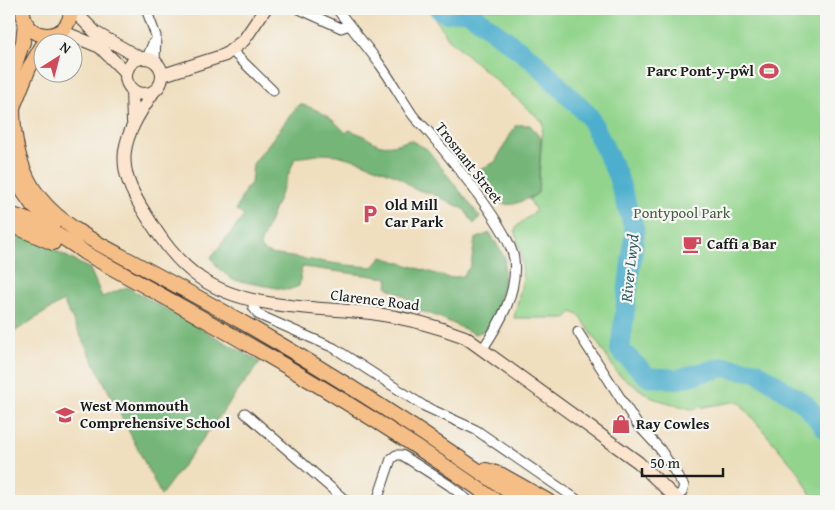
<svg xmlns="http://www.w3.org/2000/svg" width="835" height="510" font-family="'Gentium Book Plus',serif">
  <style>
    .green { fill: #92d48c; stroke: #577854 }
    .forest { fill: #75b678; stroke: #48694a }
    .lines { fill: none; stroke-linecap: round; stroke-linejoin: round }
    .river { stroke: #4eafcd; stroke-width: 20 }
    .street-casing { stroke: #3c3934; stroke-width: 11 }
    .secondary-casing { stroke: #3c3934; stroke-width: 14 }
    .primary-casing { stroke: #3c3934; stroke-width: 16 }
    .street { stroke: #fff; stroke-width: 9 }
    .secondary { stroke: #fbe5cf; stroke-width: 12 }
    .primary { stroke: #f6be87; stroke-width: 14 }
    .labels { text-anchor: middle; stroke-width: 4.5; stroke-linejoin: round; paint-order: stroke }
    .poi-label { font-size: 15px; font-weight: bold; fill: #1c1c1c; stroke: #f6f6f2; text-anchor: start }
    .street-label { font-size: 15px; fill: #1c1c1c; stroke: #f6f6f2 }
    .park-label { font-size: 15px; fill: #455c43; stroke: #f6f6f2 }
    .water-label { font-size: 16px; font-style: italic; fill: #325e6c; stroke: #f6f6f2 }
  </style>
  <rect width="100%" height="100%" fill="#f6f6f2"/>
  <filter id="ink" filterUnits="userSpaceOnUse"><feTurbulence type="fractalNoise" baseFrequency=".02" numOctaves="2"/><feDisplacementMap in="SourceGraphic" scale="10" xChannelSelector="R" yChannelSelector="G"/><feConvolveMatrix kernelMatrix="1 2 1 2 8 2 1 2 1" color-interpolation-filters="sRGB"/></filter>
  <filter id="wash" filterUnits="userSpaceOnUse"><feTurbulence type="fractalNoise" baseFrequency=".0096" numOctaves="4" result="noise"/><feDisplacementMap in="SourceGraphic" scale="20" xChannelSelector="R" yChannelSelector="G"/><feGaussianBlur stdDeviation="1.12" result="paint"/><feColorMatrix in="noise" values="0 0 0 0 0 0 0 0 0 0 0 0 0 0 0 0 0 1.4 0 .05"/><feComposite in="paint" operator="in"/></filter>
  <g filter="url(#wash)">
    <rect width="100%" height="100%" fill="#f0dfbf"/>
    <!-- green -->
    <path class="green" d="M 429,9 L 826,9 L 826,501 L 814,501 L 800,474 L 738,401 L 691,409 L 652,398 L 618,374 L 580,316 L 572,312 L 566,318 L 514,318 L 523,278 L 521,253 L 515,230 L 518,225 L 536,211 L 529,199 L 538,193 L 543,122 L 448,38 Z"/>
    <!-- forest -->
    <path class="forest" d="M 299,104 C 320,109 332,118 346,133 L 349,130 C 380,140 373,153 410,140 L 427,149 L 480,217 L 474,224 L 464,209 L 430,193 L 414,189 L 398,176 L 359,161 L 337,155 L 324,154 L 295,158 L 260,245 L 261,249 L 271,254 L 345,265 L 373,267 L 382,257 L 449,278 L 463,276 L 471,265 L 475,239 L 490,233 L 505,258 L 503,285 L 496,315 L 486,330 L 475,334 L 439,317 L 412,308 L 406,297 L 387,287 L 388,278 L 302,267 L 299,286 L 288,290 L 233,280 L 218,268 L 211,257 L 244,216 L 236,210 L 246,188 L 251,184 L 253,164 Z
      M 516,125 L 530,125 L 541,139 L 538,193 C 500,215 497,204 473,173 L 495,162 Z
      M 9,231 L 34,239 L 90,269 L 102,297 L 127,287 L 260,362 L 161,495 L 63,301 L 9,335 Z"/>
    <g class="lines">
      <!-- river -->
      <path class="river" d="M 439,9 L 446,13 L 466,10 L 534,61 L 589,116 L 617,174 L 635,231 L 620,350 L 648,377 L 677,379 L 724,367 L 757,372 L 805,404 L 826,429"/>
    </g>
  </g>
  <g filter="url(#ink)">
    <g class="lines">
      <!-- street casing -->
      <g class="street-casing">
        <path id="street" d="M 146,9 L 156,36 L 155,61
          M 299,9 L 341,28 L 349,25
          M 337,9 C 351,28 367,46 381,66 C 392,81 401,98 412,114 C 416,120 422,125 427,130 C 448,155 510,230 514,259 C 518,293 500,323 482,350
          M 232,51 L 273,91
          M 147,58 L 153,43
          M 254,299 L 253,307 L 259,315 L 334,348 L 424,406 L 476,430 L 579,501
          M 578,332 L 637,424 L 660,449 L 684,486 L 682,492 L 673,501
          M 245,413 L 346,501
          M 377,501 L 391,459 L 396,455 L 402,455 L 449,485 L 469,501"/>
      </g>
      <!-- secondary casing -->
      <g class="secondary-casing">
        <path id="secondary" d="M 72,9 L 96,33 L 140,58
          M 61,31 L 100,47 L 126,73
          M126 76a18 18 0 1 1 36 0a18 18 0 1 1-36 0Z
          M 163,75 L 225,55 L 244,40 L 265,9
          M 132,89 L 133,122
          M 154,91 C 121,140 112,163 146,215 C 161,239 176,261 200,278 C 250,312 319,306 377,314 C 408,318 436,326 465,337 L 638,462 L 679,501"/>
      </g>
      <!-- primary casing -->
      <g class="primary-casing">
        <path id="primary" d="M 23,9 C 22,43 71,44 71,9
          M 9,82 L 23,42 L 25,22
          M 13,106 C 13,139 19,172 40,198 C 63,227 101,245 133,262 C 172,283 211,304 249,326 C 343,380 434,439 522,501
          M 10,115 L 29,68 L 42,46
          M 9,171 L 33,206 L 55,222
          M 9,214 C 36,221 62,236 85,253 C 225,330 365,408 496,501
          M 9,224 L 53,243
          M 486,470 L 502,475 L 548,501"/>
      </g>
      <!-- street -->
      <use href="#street" class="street"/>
      <!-- secondary -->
      <use href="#secondary" class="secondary"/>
      <!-- primary -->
      <use href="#primary" class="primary"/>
    </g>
  </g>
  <!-- icons -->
  <defs>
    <g id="stadium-bare" transform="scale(1.5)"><path d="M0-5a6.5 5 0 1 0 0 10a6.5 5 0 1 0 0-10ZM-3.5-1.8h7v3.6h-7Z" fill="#d1495b" stroke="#f6f6f2" stroke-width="2.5" paint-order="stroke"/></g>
    <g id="parking-bare" transform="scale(1.5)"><path d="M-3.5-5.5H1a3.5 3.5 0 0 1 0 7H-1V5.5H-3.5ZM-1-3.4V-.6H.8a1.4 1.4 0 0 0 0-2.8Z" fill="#d1495b" stroke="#f6f6f2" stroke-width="2.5" paint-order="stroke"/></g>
    <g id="cafe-bare" transform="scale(1.5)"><path d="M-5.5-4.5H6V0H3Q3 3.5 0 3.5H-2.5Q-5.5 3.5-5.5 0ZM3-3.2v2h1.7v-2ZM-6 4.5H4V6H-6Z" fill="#d1495b" stroke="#f6f6f2" stroke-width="2.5" paint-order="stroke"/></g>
    <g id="school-bare" transform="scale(1.5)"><path d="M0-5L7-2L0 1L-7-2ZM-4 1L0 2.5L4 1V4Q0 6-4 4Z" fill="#d1495b" stroke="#f6f6f2" stroke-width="2.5" paint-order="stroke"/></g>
    <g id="shop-bare" transform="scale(1.5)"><path d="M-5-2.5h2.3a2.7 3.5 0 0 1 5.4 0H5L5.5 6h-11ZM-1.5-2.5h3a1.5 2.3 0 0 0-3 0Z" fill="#d1495b" stroke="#f6f6f2" stroke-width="2.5" paint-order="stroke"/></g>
  </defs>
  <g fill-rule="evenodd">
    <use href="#stadium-bare" x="769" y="71"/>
    <use href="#parking-bare" x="370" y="214"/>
    <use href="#cafe-bare" x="692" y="244"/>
    <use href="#school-bare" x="65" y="415"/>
    <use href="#shop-bare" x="621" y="424"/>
  </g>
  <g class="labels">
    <!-- poi labels -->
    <g class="poi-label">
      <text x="754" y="76" text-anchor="end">Parc Pont-y-pŵl</text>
      <text x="385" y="210">Old Mill<tspan x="385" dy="17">Car Park</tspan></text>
      <text x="707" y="249">Caffi a Bar</text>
      <text x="80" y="411">West Monmouth<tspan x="80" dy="17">Comprehensive School</tspan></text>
      <text x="636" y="429">Ray Cowles</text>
    </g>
    <!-- street labels -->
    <g class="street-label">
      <text transform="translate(469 163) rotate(52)" y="5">Trosnant Street</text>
      <text transform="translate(375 300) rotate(7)" y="5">Clarence Road</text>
    </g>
    <!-- park labels -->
    <g class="park-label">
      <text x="682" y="218">Pontypool Park</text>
    </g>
    <!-- water labels -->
    <g class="water-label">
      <text transform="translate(629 268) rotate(-84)" y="6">River Lwyd</text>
    </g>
  </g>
  <!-- margin -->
  <rect width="835" height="510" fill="none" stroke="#f6f6f2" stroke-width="30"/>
  <!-- north arrow -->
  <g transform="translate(58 58) rotate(36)"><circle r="24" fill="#f6f6f2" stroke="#9f9f9c"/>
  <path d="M0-4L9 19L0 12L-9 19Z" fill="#d1495b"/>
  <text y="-8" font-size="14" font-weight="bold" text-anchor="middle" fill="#1c1c1c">N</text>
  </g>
  <!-- scale -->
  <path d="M642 468v8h81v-8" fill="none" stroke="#1c1c1c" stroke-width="2.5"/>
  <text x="650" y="468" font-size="15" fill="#1c1c1c" stroke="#f6f6f2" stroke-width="4" paint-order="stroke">50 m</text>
</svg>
